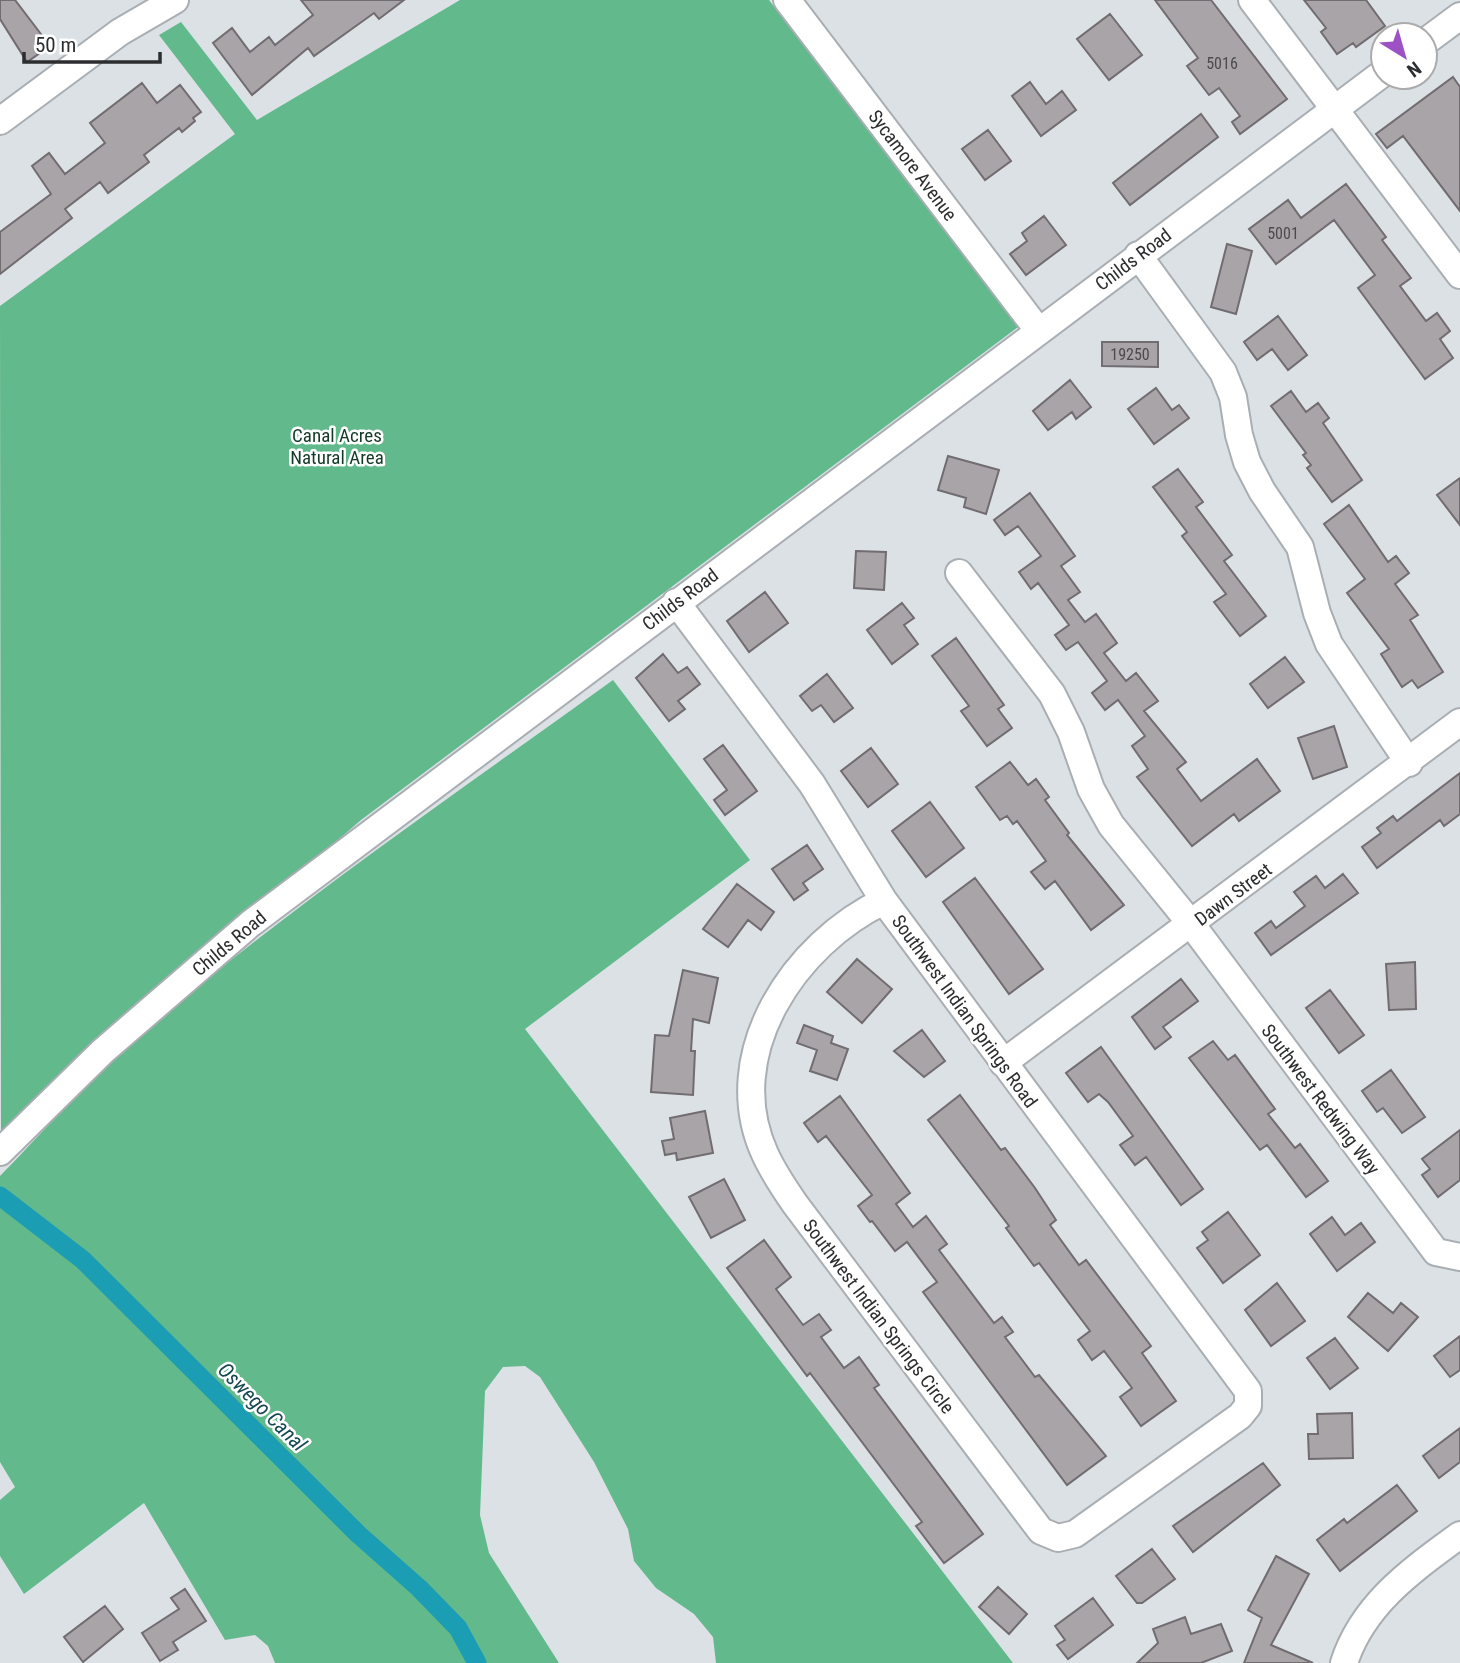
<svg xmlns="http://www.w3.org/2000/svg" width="1460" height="1663" font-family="'Roboto Condensed',sans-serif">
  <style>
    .forest { fill: #62b98c }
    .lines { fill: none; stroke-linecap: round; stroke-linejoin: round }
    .canal { stroke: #1b9db4; stroke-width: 19 }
    .building { fill: #a9a4a8; stroke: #716c70; stroke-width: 2 }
    .minor-casing { stroke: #a9aeb3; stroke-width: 30 }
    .minor { stroke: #fff; stroke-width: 26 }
    .labels { text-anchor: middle; stroke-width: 5; stroke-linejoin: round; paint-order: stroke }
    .number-label { font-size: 16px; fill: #4b4b4d }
    .street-label { font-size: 19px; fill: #2c2d2f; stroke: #fff }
    .park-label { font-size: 19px; fill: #133a27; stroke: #fff }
    .water-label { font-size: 21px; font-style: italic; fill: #164852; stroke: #fff }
  </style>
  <rect width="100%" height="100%" fill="#dce1e6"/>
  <!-- forest -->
  <path class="forest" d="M 460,0 L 769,0 L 1018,327 L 361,820 L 1,1131 L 0,306 L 235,134 L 159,35 L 181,22 L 257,120 Z
    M 613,680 L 750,860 L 525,1029 L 1013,1663 L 716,1663 L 713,1637 L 694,1614 L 656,1588 L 634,1561 L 628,1529 L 594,1462 L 540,1377 L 525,1366 L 503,1367 L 485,1391 L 480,1515 L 489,1553 L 559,1663 L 275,1663 L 268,1646 L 255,1635 L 225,1640 L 144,1503 L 24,1594 L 0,1556 L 0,1500 L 15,1487 L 0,1462 L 0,1176 C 47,1128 91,1077 142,1033 C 291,906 454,795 613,680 Z"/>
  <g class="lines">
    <!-- canal -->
    <path class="canal" d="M 0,1196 L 83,1260 L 358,1534 L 419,1588 L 458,1628 L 477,1663"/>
  </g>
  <!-- building -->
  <path class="building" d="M 0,0 L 15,0 L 50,46 L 27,62 L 0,19 Z
    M 301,0 L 404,0 L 379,19 L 374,13 L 314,56 L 308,48 L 252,95 L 213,43 L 232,28 L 250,52 L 269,37 L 275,45 L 313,15 Z
    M 1155,0 L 1211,0 L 1287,99 L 1240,134 L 1232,122 L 1240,116 L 1219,88 L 1209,95 L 1187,66 L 1198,58 Z
    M 1304,0 L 1366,0 L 1385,26 L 1356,47 L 1353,43 L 1337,54 L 1321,32 L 1326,28 Z
    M 1110,14 L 1142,55 L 1109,80 L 1077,39 Z
    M 1453,77 L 1460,87 L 1460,211 L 1403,136 L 1387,148 L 1376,134 Z
    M 1030,82 L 1046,104 L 1062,91 L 1076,110 L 1041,136 L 1012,96 Z
    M 142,83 L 157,103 L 180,85 L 201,112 L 193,118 L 195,121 L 182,132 L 179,128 L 144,155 L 149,162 L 108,193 L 100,182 L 65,209 L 72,218 L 0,274 L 0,232 L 51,194 L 32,166 L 49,153 L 65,174 L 105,143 L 90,123 Z
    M 1201,114 L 1218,137 L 1130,205 L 1113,183 Z
    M 988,130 L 1011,161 L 985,180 L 962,149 Z
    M 1346,184 L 1386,237 L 1382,240 L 1411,278 L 1400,286 L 1426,321 L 1437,313 L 1450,331 L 1440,339 L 1453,358 L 1425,379 L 1358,288 L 1375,275 L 1334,220 L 1276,264 L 1249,229 L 1288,200 L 1301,218 Z
    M 1044,216 L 1066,245 L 1026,275 L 1010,254 L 1027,241 L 1022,233 Z
    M 1227,244 L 1252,251 L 1236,314 L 1211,307 Z
    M 1278,316 L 1307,355 L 1288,370 L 1272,349 L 1257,360 L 1244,342 Z
    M 1102,342 L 1158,342 L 1158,367 L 1102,366 Z
    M 1070,380 L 1091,407 L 1076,419 L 1072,412 L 1048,430 L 1033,411 Z
    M 1156,388 L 1172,410 L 1179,405 L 1189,418 L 1154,444 L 1128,409 Z
    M 1291,391 L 1306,412 L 1318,403 L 1329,418 L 1323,423 L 1362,480 L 1332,502 L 1307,468 L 1311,465 L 1303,455 L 1306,453 L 1271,406 Z
    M 948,456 L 999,470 L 986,514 L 964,507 L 966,498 L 938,490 Z
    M 1178,469 L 1203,502 L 1196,507 L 1232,555 L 1224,561 L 1266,616 L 1240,636 L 1214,602 L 1226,594 L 1182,536 L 1187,532 L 1153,487 Z
    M 1460,478 L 1460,525 L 1437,495 Z
    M 1030,493 L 1075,556 L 1061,566 L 1080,592 L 1068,600 L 1085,622 L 1096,614 L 1117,643 L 1104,653 L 1126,681 L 1136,673 L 1158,701 L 1144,711 L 1186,762 L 1177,769 L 1201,801 L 1257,759 L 1280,791 L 1239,821 L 1234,814 L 1192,846 L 1137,777 L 1148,769 L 1132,746 L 1145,736 L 1118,700 L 1105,710 L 1092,693 L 1107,681 L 1078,642 L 1066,650 L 1055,635 L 1069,625 L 1038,583 L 1031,589 L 1019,572 L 1041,556 L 1018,526 L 1005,535 L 994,520 Z
    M 1349,505 L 1388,562 L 1396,556 L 1409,573 L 1395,584 L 1418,615 L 1410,620 L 1443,672 L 1418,688 L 1412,680 L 1402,687 L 1381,654 L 1389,649 L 1347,593 L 1365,579 L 1324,524 Z
    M 856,551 L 886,552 L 884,590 L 854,588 Z
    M 765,592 L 788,623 L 749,652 L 727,621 Z
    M 902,603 L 914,618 L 904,625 L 918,644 L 892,664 L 867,630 Z
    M 956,638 L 1004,705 L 998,709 L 1012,728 L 987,746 L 961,711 L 969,706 L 932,656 Z
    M 663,654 L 678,673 L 687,667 L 700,684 L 678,701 L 685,709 L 669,721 L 636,678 Z
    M 1285,657 L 1304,682 L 1268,708 L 1250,684 Z
    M 827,674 L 853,708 L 834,722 L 821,705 L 812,711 L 800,696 Z
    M 1334,726 L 1347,767 L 1313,779 L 1298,738 Z
    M 723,745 L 757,791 L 725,815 L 714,800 L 727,790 L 704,759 Z
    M 871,748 L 898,784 L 868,807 L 841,771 Z
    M 1010,762 L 1028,785 L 1036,779 L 1049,797 L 1045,800 L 1069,833 L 1067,835 L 1124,905 L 1091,930 L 1055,881 L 1045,889 L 1031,872 L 1046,861 L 1017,821 L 1013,824 L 1007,816 L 1000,820 L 976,787 Z
    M 1460,773 L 1460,814 L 1444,826 L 1440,820 L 1377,868 L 1362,847 L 1381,833 L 1377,828 L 1393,816 L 1397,821 Z
    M 930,802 L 964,848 L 926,877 L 892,831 Z
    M 807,845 L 823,869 L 803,883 L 808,890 L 794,900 L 772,869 Z
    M 1343,874 L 1358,893 L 1271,955 L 1255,933 L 1271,921 L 1276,928 L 1305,906 L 1294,892 L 1316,876 L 1325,888 Z
    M 975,878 L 1043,969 L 1009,994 L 943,902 Z
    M 737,884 L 774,912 L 761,930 L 748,920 L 728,947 L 703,929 Z
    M 857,959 L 892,989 L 862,1023 L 827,992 Z
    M 1415,962 L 1416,1009 L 1389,1010 L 1386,964 Z
    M 683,970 L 718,978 L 709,1023 L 693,1019 L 691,1051 L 695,1051 L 693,1095 L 651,1092 L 655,1035 L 669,1036 Z
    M 1181,979 L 1198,1001 L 1163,1027 L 1171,1037 L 1155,1049 L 1132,1017 Z
    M 1330,990 L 1364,1035 L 1339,1053 L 1306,1008 Z
    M 804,1025 L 833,1036 L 831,1043 L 848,1049 L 837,1080 L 810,1071 L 817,1050 L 797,1043 Z
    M 922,1030 L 945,1061 L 924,1077 L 894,1051 Z
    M 1213,1041 L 1228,1060 L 1235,1055 L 1275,1109 L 1268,1114 L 1295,1148 L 1300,1144 L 1328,1181 L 1306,1197 L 1267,1145 L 1260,1150 L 1189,1058 Z
    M 1101,1047 L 1203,1189 L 1181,1205 L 1146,1157 L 1135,1165 L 1120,1145 L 1133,1136 L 1108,1102 L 1099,1094 L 1088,1102 L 1066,1073 Z
    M 1391,1070 L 1425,1117 L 1402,1133 L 1383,1108 L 1377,1112 L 1362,1091 Z
    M 960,1095 L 1001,1150 L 1005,1148 L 1035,1188 L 1056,1220 L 1050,1225 L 1079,1265 L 1086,1260 L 1151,1346 L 1142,1353 L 1176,1401 L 1141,1426 L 1120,1397 L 1132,1388 L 1104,1351 L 1092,1360 L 1078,1340 L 1090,1331 L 1039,1263 L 1034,1266 L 1006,1228 L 1009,1226 L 928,1120 Z
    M 840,1096 L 910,1193 L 896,1204 L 913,1227 L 926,1216 L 947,1244 L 939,1250 L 994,1323 L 1002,1317 L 1013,1332 L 1005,1337 L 1035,1377 L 1039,1375 L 1106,1456 L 1067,1485 L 923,1292 L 937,1282 L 907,1242 L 895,1251 L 872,1221 L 870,1222 L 858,1206 L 872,1195 L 826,1136 L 818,1142 L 804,1123 Z
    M 705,1111 L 713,1153 L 677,1160 L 676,1153 L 665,1155 L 662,1141 L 674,1139 L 670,1118 Z
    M 1460,1130 L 1460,1180 L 1438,1197 L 1422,1175 L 1430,1169 L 1422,1159 Z
    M 724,1179 L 745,1220 L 711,1238 L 689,1197 Z
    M 1228,1212 L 1260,1255 L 1223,1283 L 1197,1248 L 1208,1240 L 1202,1232 Z
    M 1332,1217 L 1345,1235 L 1361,1223 L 1375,1242 L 1337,1271 L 1310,1234 Z
    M 764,1240 L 791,1277 L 776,1289 L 803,1325 L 819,1314 L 831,1330 L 821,1337 L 844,1368 L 859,1357 L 879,1385 L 874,1388 L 983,1534 L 944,1563 L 916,1526 L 922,1522 L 810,1373 L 807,1376 L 727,1268 Z
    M 1277,1283 L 1305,1321 L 1271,1346 L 1245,1310 Z
    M 1368,1293 L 1393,1313 L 1401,1303 L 1418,1317 L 1388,1351 L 1348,1317 Z
    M 1460,1336 L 1460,1370 L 1450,1377 L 1434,1356 Z
    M 1335,1338 L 1358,1368 L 1330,1389 L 1307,1358 Z
    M 1352,1413 L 1353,1458 L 1309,1459 L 1308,1434 L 1318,1434 L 1317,1414 Z
    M 1460,1428 L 1460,1462 L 1439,1478 L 1423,1456 Z
    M 1263,1463 L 1280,1485 L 1193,1552 L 1173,1526 Z
    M 1397,1485 L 1417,1511 L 1340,1571 L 1317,1540 L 1344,1519 L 1347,1523 Z
    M 1152,1549 L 1175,1579 L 1142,1603 L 1137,1603 L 1116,1576 Z
    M 1276,1556 L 1309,1574 L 1271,1645 L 1313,1663 L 1244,1663 L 1262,1618 L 1248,1610 Z
    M 998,1587 L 1027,1614 L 1009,1634 L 979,1607 Z
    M 185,1589 L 206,1621 L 173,1642 L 178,1650 L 160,1661 L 142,1633 L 179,1609 L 171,1598 Z
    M 1093,1598 L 1113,1625 L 1068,1659 L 1057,1645 L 1065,1640 L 1055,1626 Z
    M 105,1606 L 123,1629 L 83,1662 L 64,1637 Z
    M 1185,1617 L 1191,1634 L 1221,1624 L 1232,1651 L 1201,1663 L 1137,1663 L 1158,1643 L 1153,1629 Z"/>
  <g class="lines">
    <!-- minor casing -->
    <g class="minor-casing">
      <path id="minor" d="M 787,0 L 1038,330
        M 1252,0 L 1460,275
        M 1425,42 L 1460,16
        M 0,121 L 120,32 L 175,0
        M 1138,255 L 1223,372 L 1233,397 L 1239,435 L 1247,462 L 1262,491 L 1300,547 L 1317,613 L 1329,644 L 1409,763
        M 959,573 L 1052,694 L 1071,732 L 1091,789 L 1111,825 L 1192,925 L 1436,1252 L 1460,1257
        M 676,602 L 812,784 L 884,901 L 1248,1391 L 1248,1406 L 1240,1416 L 1075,1534 L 1058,1538 L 1041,1531 L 795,1204 C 784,1188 773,1172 765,1154 C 719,1054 795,943 884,901
        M 1003,1063 L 1460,722
        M 0,1152 L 103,1051 L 250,924 L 1383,73
        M 1344,1663 C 1363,1604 1412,1570 1460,1535"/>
    </g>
    <!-- minor -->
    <use href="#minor" class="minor"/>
  </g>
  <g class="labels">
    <!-- number labels -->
    <g class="number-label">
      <text x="1222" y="69">5016</text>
      <text x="1283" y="239">5001</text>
      <text x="1130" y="360">19250</text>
    </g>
    <!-- street labels -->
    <g class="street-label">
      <text transform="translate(913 165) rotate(53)" y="7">Sycamore Avenue</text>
      <text transform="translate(1133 259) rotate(-37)" y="7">Childs Road</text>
      <text transform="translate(680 599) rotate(-37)" y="7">Childs Road</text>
      <text transform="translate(1233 894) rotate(-37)" y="7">Dawn Street</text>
      <text transform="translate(229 943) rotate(-40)" y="7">Childs Road</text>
      <text transform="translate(965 1011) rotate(54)" y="7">Southwest Indian Springs Road</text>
      <text transform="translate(1321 1099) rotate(53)" y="7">Southwest Redwing Way</text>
      <text transform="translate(879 1316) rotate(53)" y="7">Southwest Indian Springs Circle</text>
    </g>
    <!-- park labels -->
    <g class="park-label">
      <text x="337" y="442">Canal Acres<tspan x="337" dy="22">Natural Area</tspan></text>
    </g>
    <!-- water labels -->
    <g class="water-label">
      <text transform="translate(262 1407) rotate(45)" y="7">Oswego Canal</text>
    </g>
  </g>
  <!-- north arrow -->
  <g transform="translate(1404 56) rotate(143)"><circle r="33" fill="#ffffff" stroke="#ababac" stroke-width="2"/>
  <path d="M0-5L12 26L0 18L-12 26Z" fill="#9c52c5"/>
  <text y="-10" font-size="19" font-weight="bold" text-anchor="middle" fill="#2c2d2f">N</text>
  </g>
  <!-- scale -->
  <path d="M24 52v10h136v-10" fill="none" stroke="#2c2d2f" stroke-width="3.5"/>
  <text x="35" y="52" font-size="21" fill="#2c2d2f" stroke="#ffffff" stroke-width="5" paint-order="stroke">50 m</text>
</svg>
